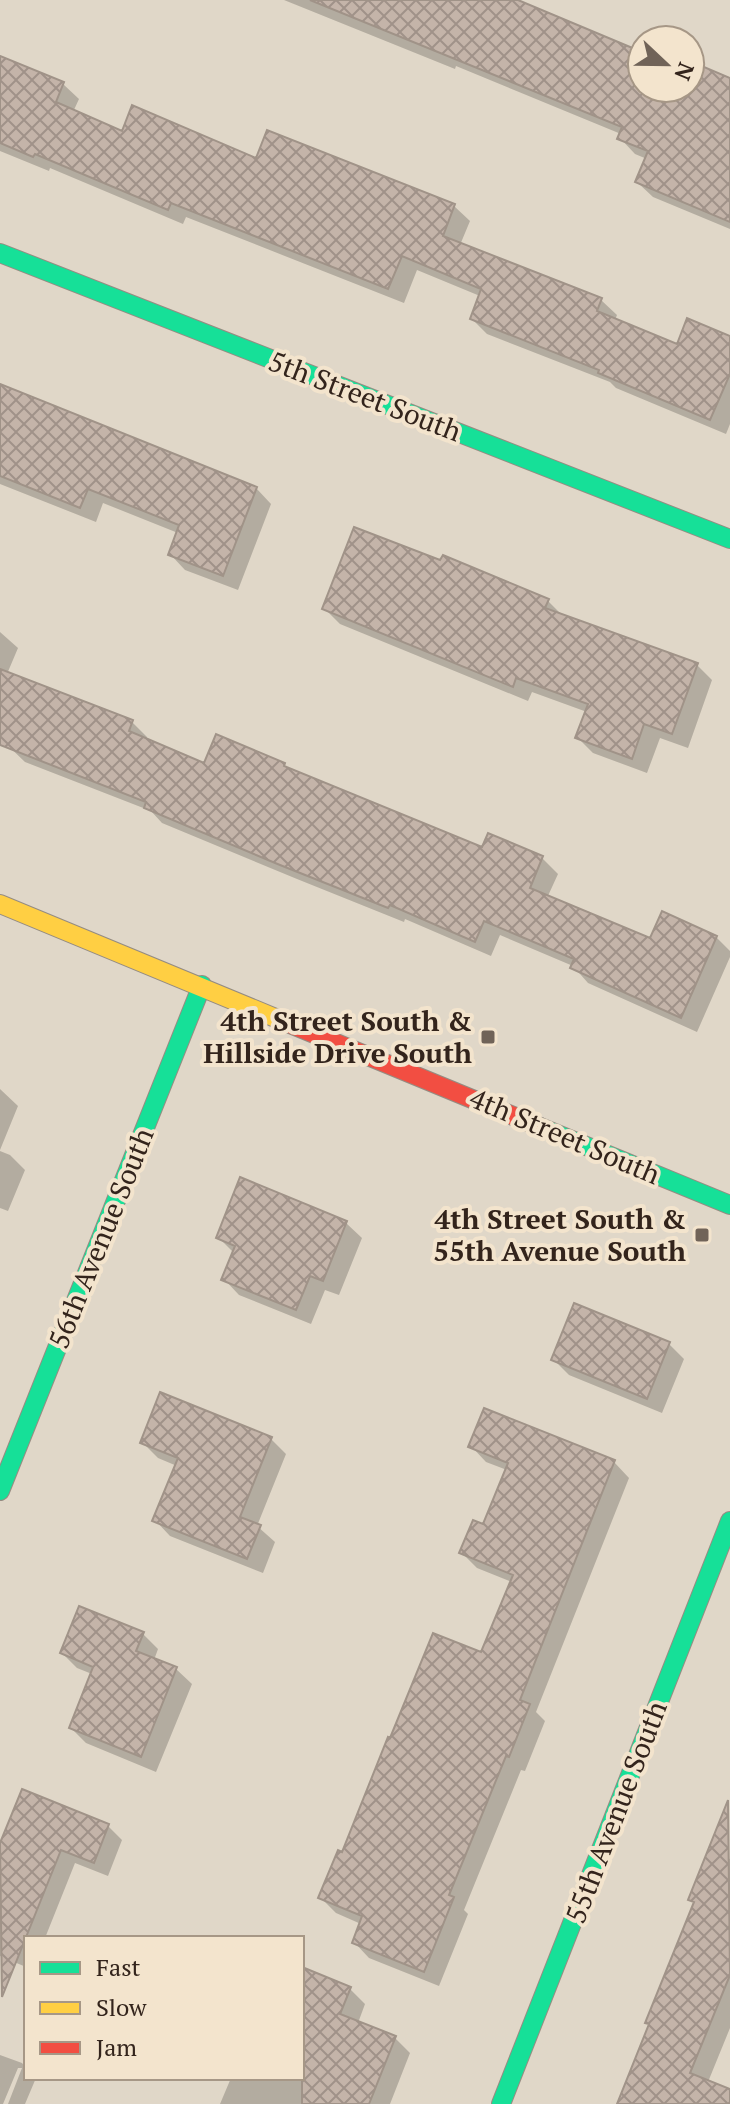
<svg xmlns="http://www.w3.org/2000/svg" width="730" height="2104" font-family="'PT Serif',serif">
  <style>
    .shadow { fill: #0003 }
    .building { fill: url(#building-cross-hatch); stroke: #a09388; stroke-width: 2 }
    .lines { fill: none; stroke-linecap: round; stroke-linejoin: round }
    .fast-casing { stroke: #958c82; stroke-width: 20 }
    .slow-casing { stroke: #958c82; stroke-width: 20 }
    .jam-casing { stroke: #958c82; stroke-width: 20 }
    .fast { stroke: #16e098; stroke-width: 18 }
    .slow { stroke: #ffcf43; stroke-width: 18 }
    .jam { stroke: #f24e42; stroke-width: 18 }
    .poi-dot { fill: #706358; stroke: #f3e4cd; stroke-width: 3 }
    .labels { text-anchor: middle; stroke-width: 8; stroke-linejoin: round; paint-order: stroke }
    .street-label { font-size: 28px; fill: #33241c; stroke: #f3e4cd }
    .poi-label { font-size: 28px; font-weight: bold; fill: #33241c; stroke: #f3e4cd; text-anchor: end }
  </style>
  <defs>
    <pattern id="building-cross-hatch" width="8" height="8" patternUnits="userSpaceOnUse" patternTransform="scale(2)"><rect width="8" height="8" fill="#c4b4a9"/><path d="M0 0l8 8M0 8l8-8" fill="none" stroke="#a09289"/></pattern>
  </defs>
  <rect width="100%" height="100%" fill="#e0d7c8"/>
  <!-- shadow -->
  <path class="shadow" d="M 284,0 L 510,0 L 642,54 L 642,88 L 690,88 L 690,64 L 730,80 L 730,229 L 653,197 L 637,182 L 647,159 L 635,154 L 620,138 L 621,134 L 456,66 L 455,69 Z
    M 0,58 L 63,84 L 79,99 L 73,112 L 123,134 L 257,160 L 269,133 L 454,206 L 470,221 L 460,245 L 601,300 L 617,315 L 615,320 L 678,347 L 730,338 L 730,424 L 726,434 L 616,388 L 610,382 L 487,334 L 472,319 L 480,296 L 417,270 L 404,303 L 186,217 L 183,224 L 50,168 L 49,171 L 0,151 Z
    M 0,386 L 256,488 L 271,504 L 238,590 L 185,570 L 170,554 L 178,533 L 103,503 L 96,522 L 0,484 Z
    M 548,601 L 563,616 L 697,665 L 712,680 L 688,748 L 660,738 L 647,773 L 593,753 L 578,738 L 587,712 L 532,692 L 528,701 L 340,624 L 325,609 Z
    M 0,632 L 18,648 L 7,674 L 132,722 L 147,737 L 146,741 L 205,766 L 284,765 L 289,770 L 483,850 L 489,835 L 542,858 L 558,874 L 547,898 L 651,940 L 716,937 L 730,951 L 730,957 L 697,1032 L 588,983 L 573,966 L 500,935 L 491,956 L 405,919 L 404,922 L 297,879 L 162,823 L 151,811 L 25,762 L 0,738 Z
    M 0,1089 L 18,1106 L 0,1150 Z
    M 0,1151 L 10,1155 L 25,1170 L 8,1211 L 0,1208 Z
    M 346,1223 L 362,1238 L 339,1295 L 325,1290 L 311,1324 L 239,1295 L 224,1279 L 234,1253 L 218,1237 Z
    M 669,1344 L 684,1359 L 662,1413 L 569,1375 L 553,1359 Z
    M 271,1439 L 286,1454 L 257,1526 L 275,1542 L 263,1573 L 170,1536 L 155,1520 L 177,1466 L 158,1458 L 142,1442 Z
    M 471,1446 L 614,1462 L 629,1478 L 536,1712 L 545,1721 L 525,1771 L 521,1770 L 464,1910 L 468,1914 L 439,1986 L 369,1958 L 354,1942 L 361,1924 L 336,1913 L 321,1898 L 483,1655 L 512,1582 L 477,1568 L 462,1553 L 484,1527 L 507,1470 L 486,1462 Z
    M 143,1634 L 158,1649 L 154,1660 L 176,1669 L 192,1684 L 156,1772 L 86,1743 L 71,1728 L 92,1674 L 77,1668 L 62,1653 Z
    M 23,1791 L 108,1826 L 122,1840 L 108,1876 L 75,1863 L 45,1938 L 26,1938 L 26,1967 L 0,1956 L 0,1913 L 5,1900 L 0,1898 L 0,1849 Z
    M 711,1851 L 730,1859 L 730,2028 L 708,2082 L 730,2096 L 730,2104 L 619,2104 L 650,2026 L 647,2022 L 695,1904 L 691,1899 Z
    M 302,1970 L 350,1989 L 365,2004 L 358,2023 L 395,2038 L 410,2053 L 390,2104 L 220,2104 L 231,2078 L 302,2078 Z
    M 0,2055 L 22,2063 L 26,2068 L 26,2078 L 36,2078 L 25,2104 L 8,2104 L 22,2068 L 18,2068 L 3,2104 L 0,2104 Z"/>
  <!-- building -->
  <path class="building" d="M 310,0 L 518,0 L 642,52 L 642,88 L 690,88 L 690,61 L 730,78 L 730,222 L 635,182 L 648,151 L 617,139 L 622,127 Z
    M 0,56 L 64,82 L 56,102 L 122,131 L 132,105 L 256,158 L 267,130 L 455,204 L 443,236 L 602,298 L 597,311 L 677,344 L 687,318 L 730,336 L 730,374 L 710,420 L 598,373 L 599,370 L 470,319 L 481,289 L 402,256 L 388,289 L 171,203 L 168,210 L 35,154 L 33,157 L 0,143 Z
    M 0,384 L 257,487 L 223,576 L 168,555 L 179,525 L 88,489 L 80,508 L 0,476 Z
    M 354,527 L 440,560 L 443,555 L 549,599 L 545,608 L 698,663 L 672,734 L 644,724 L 632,759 L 575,738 L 588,704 L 516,678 L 513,687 L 322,609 Z
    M 0,669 L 133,720 L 129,731 L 204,763 L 216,734 L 285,763 L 284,766 L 482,847 L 488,833 L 543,856 L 530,888 L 650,938 L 662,911 L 717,936 L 681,1018 L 570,968 L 574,959 L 484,921 L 475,942 L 390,905 L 388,908 L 280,865 L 144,808 L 146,802 L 0,745 Z
    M 240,1177 L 347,1221 L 323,1281 L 310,1276 L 296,1310 L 221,1280 L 235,1246 L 216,1238 Z
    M 574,1303 L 670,1342 L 647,1399 L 551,1360 Z
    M 160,1392 L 272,1437 L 240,1517 L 261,1525 L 247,1559 L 152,1521 L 178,1458 L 140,1443 Z
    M 484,1408 L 615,1460 L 520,1700 L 530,1704 L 509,1757 L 506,1756 L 449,1895 L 454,1897 L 424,1972 L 352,1943 L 362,1916 L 318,1898 L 338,1850 L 342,1852 L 388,1737 L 390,1738 L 433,1633 L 481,1652 L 513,1575 L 459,1553 L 473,1520 L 483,1524 L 508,1463 L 468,1447 Z
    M 79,1606 L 144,1632 L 136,1651 L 177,1667 L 141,1757 L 69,1728 L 93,1667 L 60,1653 Z
    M 22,1789 L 109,1824 L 94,1863 L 61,1850 L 2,1997 L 0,1843 Z
    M 728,1800 L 730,1975 L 690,2073 L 730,2089 L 730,2104 L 617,2104 L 649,2024 L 645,2023 L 694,1902 L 688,1900 Z
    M 302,1967 L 351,1987 L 340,2014 L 396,2036 L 369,2104 L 302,2104 Z"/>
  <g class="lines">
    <!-- fast casing -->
    <g class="fast-casing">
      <path id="fast" d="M 0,253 L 730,539
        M 540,1127 L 730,1205
        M 0,1491 L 202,985
        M 501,2104 L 730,1521"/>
    </g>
    <!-- slow casing -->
    <g class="slow-casing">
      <path id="slow" d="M 0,904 L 290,1024"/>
    </g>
    <!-- jam casing -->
    <g class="jam-casing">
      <path id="jam" d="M 290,1024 L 540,1127"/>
    </g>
    <!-- fast -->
    <use href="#fast" class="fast"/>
    <!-- slow -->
    <use href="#slow" class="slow"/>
    <!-- jam -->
    <use href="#jam" class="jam"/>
  </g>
  <!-- markers -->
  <g class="poi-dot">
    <rect x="480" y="1029" width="16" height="16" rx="4"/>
    <rect x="694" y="1227" width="16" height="16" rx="4"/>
  </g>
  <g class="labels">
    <!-- street labels -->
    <g class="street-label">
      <text transform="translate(365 396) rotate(21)" y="10">5th Street South</text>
      <text transform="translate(565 1136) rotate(23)" y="10">4th Street South</text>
      <text transform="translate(101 1238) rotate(-68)" y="10">56th Avenue South</text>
      <text transform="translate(616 1812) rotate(-69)" y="10">55th Avenue South</text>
    </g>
    <!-- poi labels -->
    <g class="poi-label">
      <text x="472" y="1031">4th Street South &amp;<tspan x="472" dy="32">Hillside Drive South</tspan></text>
      <text x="686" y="1229">4th Street South &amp;<tspan x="686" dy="32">55th Avenue South</tspan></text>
    </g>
  </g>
  <!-- legend -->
  <rect x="24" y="1936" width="280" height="144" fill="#f3e4cd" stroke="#a69786" stroke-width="2"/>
  <rect x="40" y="1962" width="40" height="12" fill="#16e098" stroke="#a69786" stroke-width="2"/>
  <text x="96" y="1976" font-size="24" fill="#33241c">Fast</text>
  <rect x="40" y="2002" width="40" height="12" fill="#ffcf43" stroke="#a69786" stroke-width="2"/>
  <text x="96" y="2016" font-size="24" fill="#33241c">Slow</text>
  <rect x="40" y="2042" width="40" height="12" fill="#f24e42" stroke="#a69786" stroke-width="2"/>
  <text x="96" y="2056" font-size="24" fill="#33241c">Jam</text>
  <!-- north arrow -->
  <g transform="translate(666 64) rotate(112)"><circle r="38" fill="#f3e4cd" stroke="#a69786" stroke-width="2"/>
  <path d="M0-6L14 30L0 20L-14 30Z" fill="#706358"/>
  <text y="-12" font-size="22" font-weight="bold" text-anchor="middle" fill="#33241c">N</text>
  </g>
</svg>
